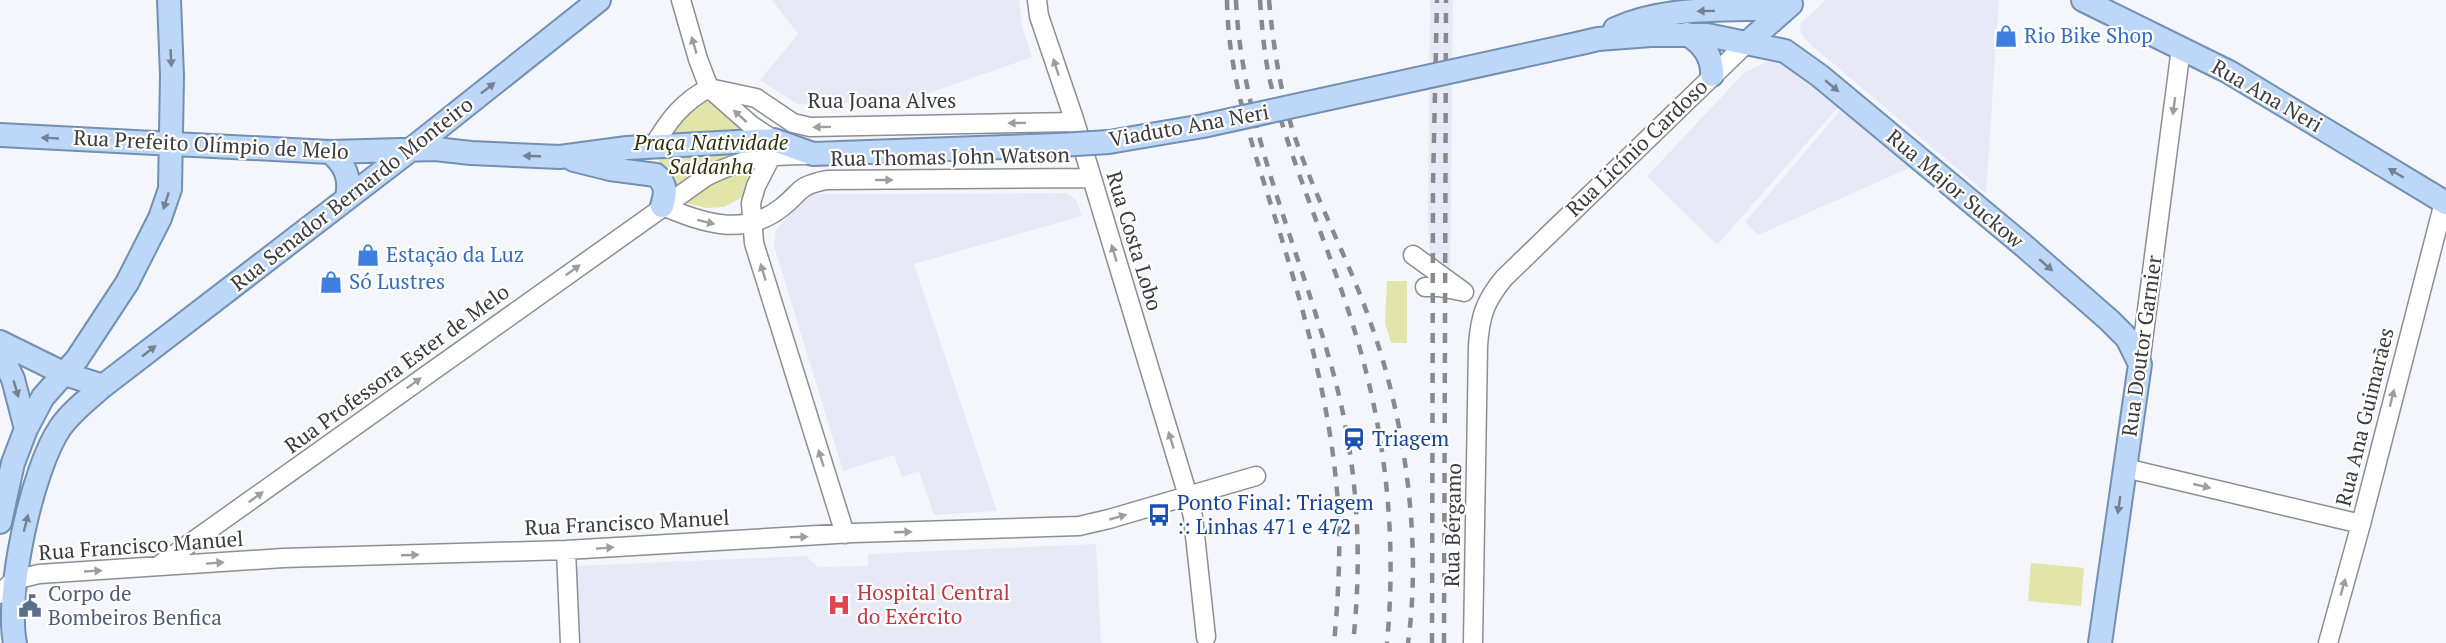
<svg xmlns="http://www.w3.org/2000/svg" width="2446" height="643" font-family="'PT Serif',serif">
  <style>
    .built { fill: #e8e9f7 }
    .green { fill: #e1e5aa }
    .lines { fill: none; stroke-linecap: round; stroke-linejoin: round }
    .minor-casing { stroke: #8d8d93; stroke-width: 21 }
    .major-casing { stroke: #7290b2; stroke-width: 26 }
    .minor { stroke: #fff; stroke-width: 18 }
    .major { stroke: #bcd7f7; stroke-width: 22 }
    .rail { stroke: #898a8d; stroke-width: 4.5; stroke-dasharray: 10 10; stroke-linecap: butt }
    .major-bridge-casing { stroke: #7290b2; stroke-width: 26; stroke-linecap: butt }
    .major-bridge { stroke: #bcd7f7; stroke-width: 22 }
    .oneway { fill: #758191 }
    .oneway2 { fill: #9d9d9e }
    .labels { text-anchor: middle; stroke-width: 4.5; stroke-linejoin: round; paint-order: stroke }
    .shop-label { font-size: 21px; fill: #366cbe; stroke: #fff; text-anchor: start }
    .street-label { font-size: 21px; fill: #3b3b3d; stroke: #fff }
    .park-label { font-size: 21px; font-style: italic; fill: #2f300b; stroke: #fff }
    .transit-label { font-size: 21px; fill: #164399; stroke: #fff; text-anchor: start }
    .health-label { font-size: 21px; fill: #be3a42; stroke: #fff; text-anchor: start }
    .service-label { font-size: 21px; fill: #4e5e75; stroke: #fff; text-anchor: start }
  </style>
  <rect width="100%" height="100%" fill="#f5f6fc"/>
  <!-- built -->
  <path class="built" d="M 772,0 L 1019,0 L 1022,26 L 1032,57 L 923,95 L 924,102 L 797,104 L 760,80 L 798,34 Z
    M 1430,0 L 1453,0 L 1450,281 L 1431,280 L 1428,222 Z
    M 1826,0 L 1999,0 L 1986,193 L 1811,45 L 1801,34 L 1800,24 Z
    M 1782,55 L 1842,103 L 1717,245 L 1647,176 L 1745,72 Z
    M 1846,104 L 1914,166 L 1758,235 L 1745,222 Z
    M 1067,193 L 1076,200 L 1082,216 L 914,264 L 997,511 L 934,515 L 919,471 L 902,477 L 894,455 L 843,471 L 774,246 L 776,230 L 802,200 L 809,195 L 819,194 Z
    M 1096,544 L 1101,643 L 580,643 L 576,566 L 806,556 L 818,567 L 868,566 L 868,554 Z"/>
  <!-- green -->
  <path class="green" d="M 705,102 L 725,103 L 765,157 L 745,196 L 724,207 L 705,208 L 687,203 L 678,197 L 660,171 L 658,152 L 689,106 Z
    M 1387,281 L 1407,281 L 1407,343 L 1391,343 L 1385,323 Z
    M 2031,563 L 2084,568 L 2081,606 L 2028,601 Z"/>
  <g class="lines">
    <!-- minor casing -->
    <g class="minor-casing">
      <path id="minor" d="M 681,0 L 698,59 L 709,88 L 751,125 L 774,140
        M 1037,0 L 1039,16 L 1075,122 L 1188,496 L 1193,517 L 1206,637
        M 653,147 C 668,121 682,102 709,88 L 756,98 L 793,123 L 810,127 L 1075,122
        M 772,155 L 756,186 L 751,203 L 754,243 L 845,534
        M 662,206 C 702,222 742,238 781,208 C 802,192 796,186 827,180 L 1091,178
        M 1413,255 L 1464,292
        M 1425,287 L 1439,287 L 1460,291
        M 2140,364 L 2181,48
        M 2125,468 L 2361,524
        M 566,550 L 570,643
        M 158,566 L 707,176 C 745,158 764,155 806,155
        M 0,594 L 14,580 L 39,574 L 283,558 L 566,550 L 853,533 L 1079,526 L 1109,519 L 1256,476
        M 1473,643 L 1478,346 C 1480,316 1485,301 1504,278 L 1747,43
        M 2328,643 L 2361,524 L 2444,202"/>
    </g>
    <!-- major casing -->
    <g class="major-casing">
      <path id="major" d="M 2083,0 L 2229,72 L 2446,203
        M 1615,29 C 1667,5 1730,11 1786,8
        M 1687,34 C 1702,43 1713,56 1712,75
        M 1581,43 L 1598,39 L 1651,35 L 1707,35 L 1785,51 L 1820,76 L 2023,245 L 2109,320 L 2127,338 L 2140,364 L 2100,643
        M 1747,43 L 1791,4
        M 0,135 L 330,152 L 435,149 L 471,153 L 560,157 L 627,148 L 774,140 L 813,154 L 1059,145
        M 330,152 C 345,164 351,178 347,197
        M 574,160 L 610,169 L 656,175 C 667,185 666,193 662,206
        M 0,342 L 65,374 L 103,386
        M 0,352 L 13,379 L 26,429
        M 0,522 L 13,463 L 26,429 L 43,397 L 77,359 L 127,283 L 160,218 L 170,189 L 172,76 L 169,0
        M 15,643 C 5,594 32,469 60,428 C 71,412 88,399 103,386 L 409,151 L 599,0"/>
    </g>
    <!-- minor -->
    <use href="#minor" class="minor"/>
    <!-- major -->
    <use href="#major" class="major"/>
    <!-- rail -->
    <path class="rail" d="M 1227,0 C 1228,92 1266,182 1291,270 C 1315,351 1335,435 1339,520 C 1340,561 1338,602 1334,643
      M 1236,0 C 1241,119 1294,237 1327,351 C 1356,446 1364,544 1353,643
      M 1260,0 C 1262,27 1264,54 1270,81 C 1294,176 1338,265 1363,360 C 1388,453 1396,548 1387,643
      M 1269,0 C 1273,43 1279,84 1291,125 C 1312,193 1348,257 1371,324 C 1405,418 1422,543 1408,643
      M 1432,643 L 1433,185 L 1437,0
      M 1444,643 L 1446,0"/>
    <!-- major-bridge casing -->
    <g class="major-bridge-casing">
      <path id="major-bridge" d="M 1059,145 L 1109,142 L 1203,126 L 1581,43"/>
    </g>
    <!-- major-bridge -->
    <use href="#major-bridge" class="major-bridge"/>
  </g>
  <!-- one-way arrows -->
  <defs><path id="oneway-solid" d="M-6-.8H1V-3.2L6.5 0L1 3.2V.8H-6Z" transform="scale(1.5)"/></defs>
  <g class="oneway">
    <use href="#oneway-solid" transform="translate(1706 11) rotate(179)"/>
    <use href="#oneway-solid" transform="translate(171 58) rotate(87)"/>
    <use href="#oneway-solid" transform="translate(1832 86) rotate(40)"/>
    <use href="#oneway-solid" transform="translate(488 88) rotate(-38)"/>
    <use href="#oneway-solid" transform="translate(50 138) rotate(-177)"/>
    <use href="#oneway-solid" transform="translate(532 156) rotate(-178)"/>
    <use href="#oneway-solid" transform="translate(2396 173) rotate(-149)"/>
    <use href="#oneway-solid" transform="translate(166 201) rotate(108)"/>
    <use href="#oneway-solid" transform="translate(2046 265) rotate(41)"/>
    <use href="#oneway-solid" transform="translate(149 351) rotate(-38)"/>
    <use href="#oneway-solid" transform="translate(16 389) rotate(74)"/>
    <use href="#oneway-solid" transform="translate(2119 505) rotate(98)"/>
    <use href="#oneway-solid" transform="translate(26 523) rotate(-76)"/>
  </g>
  <g class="oneway2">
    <use href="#oneway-solid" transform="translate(694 45) rotate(-106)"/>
    <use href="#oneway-solid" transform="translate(1056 67) rotate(-108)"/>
    <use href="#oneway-solid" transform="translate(2174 106) rotate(97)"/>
    <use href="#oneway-solid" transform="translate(740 116) rotate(-138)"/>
    <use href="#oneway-solid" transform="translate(1017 123) rotate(179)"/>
    <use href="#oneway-solid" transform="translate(822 127) rotate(179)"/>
    <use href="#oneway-solid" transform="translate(884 180)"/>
    <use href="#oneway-solid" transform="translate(706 222) rotate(14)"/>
    <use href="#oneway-solid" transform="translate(1114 253) rotate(-107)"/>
    <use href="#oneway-solid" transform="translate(573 270) rotate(-36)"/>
    <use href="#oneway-solid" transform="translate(763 272) rotate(-107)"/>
    <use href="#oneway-solid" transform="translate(414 383) rotate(-36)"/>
    <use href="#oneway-solid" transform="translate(2392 398) rotate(-76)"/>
    <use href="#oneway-solid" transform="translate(1171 440) rotate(-107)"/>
    <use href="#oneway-solid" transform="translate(821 458) rotate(-107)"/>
    <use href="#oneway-solid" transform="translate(2202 486) rotate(13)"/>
    <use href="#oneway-solid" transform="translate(256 497) rotate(-36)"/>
    <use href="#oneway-solid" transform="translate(1118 517) rotate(-16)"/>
    <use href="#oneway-solid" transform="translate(903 532) rotate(-2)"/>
    <use href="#oneway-solid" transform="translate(799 537) rotate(-2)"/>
    <use href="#oneway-solid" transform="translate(605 548) rotate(-4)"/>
    <use href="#oneway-solid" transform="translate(410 555) rotate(-2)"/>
    <use href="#oneway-solid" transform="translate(215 563) rotate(-4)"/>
    <use href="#oneway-solid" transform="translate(93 571) rotate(-3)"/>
    <use href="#oneway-solid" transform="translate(2343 587) rotate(-74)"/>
  </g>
  <!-- icons -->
  <defs>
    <g id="shop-bare" transform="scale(1.8)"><path d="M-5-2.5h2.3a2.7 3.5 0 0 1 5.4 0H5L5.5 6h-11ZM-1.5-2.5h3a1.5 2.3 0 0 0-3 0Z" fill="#3f7fe0" stroke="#fff" stroke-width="2.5" paint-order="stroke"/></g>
    <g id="station-bare" transform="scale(1.8)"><path d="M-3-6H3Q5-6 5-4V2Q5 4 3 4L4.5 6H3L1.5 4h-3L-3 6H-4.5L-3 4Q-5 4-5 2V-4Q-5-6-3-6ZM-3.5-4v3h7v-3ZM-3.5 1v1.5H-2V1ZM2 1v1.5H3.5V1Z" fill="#1a4fb4" stroke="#fff" stroke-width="2.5" paint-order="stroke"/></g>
    <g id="bus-bare" transform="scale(1.8)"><path d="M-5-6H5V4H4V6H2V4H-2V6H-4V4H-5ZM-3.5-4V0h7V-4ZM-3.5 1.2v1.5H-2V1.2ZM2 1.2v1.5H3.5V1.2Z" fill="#1a4fb4" stroke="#fff" stroke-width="2.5" paint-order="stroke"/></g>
    <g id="hospital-bare" transform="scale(1.8)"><path d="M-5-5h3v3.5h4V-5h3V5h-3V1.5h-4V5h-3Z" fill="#e0444e" stroke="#fff" stroke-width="2.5" paint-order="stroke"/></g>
    <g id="civic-bare" transform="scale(1.8)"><path d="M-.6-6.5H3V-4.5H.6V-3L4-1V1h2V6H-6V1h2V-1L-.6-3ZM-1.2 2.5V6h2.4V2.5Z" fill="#5c6f8a" stroke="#fff" stroke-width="2.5" paint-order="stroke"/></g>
  </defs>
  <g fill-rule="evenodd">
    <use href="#shop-bare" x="2006" y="36"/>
    <use href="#shop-bare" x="368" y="255"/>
    <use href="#shop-bare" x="331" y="282"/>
    <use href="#station-bare" x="1354" y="439"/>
    <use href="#bus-bare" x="1159" y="515"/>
    <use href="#hospital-bare" x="839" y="605"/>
    <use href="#civic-bare" x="30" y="606"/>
  </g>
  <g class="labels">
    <!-- shop labels -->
    <g class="shop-label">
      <text x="2024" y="43">Rio Bike Shop</text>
      <text x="386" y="262">Estação da Luz</text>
      <text x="349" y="289">Só Lustres</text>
    </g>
    <!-- street labels -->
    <g class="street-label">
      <text transform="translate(2267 96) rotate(30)" y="7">Rua Ana Neri</text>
      <text x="882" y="108">Rua Joana Alves</text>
      <text transform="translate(1189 126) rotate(-10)" y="7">Viaduto Ana Neri</text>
      <text transform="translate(211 145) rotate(3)" y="7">Rua Prefeito Olímpio de Melo</text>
      <text transform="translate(1637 148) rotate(-44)" y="7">Rua Licínio Cardoso</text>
      <text transform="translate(950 157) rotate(-1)" y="7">Rua Thomas John Watson</text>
      <text transform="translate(1955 189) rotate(40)" y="7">Rua Major Suckow</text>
      <text transform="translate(352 194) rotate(-38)" y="7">Rua Senador Bernardo Monteiro</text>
      <text transform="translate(1134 241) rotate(73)" y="7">Rua Costa Lobo</text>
      <text transform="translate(2142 346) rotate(-82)" y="7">Rua Doutor Garnier</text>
      <text transform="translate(397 369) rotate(-36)" y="7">Rua Professora Ester de Melo</text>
      <text transform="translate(2365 417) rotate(-76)" y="7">Rua Ana Guimarães</text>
      <text transform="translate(627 523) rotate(-3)" y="7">Rua Francisco Manuel</text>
      <text transform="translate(1453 525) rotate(-89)" y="7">Rua Bérgamo</text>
      <text transform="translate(141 546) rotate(-4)" y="7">Rua Francisco Manuel</text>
    </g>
    <!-- park labels -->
    <g class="park-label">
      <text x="711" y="150">Praça Natividade<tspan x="711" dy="24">Saldanha</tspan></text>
    </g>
    <!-- transit labels -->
    <g class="transit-label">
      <text x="1372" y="446">Triagem</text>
      <text x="1177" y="510">Ponto Final: Triagem<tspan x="1177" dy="24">:: Linhas 471 e 472</tspan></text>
    </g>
    <!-- health labels -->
    <g class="health-label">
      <text x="857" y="600">Hospital Central<tspan x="857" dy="24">do Exército</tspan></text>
    </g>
    <!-- service labels -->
    <g class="service-label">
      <text x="48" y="601">Corpo de<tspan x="48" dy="24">Bombeiros Benfica</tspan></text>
    </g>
  </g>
</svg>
